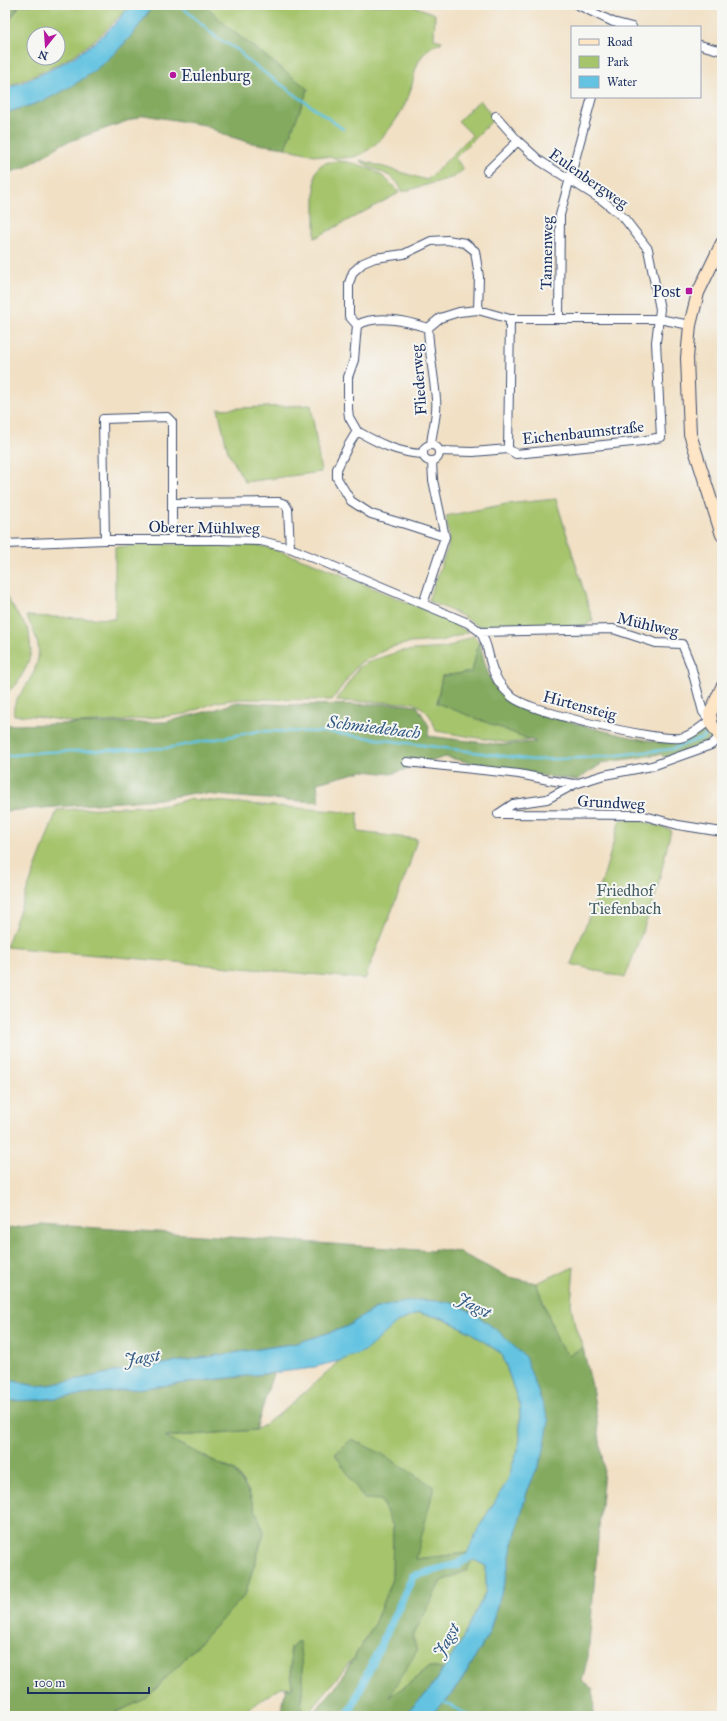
<svg xmlns="http://www.w3.org/2000/svg" width="727" height="1721" font-family="'IM FELL Great Primer',serif">
  <style>
    .green { fill: #a5c46c; stroke: #607a65; fill-rule: evenodd }
    .forest { fill: #84aa60; stroke: #506c5f }
    .water { fill: #63c3e1; stroke: #3f79a0 }
    .lines { fill: none; stroke-linecap: round; stroke-linejoin: round }
    .stream { stroke: #63c3e1; stroke-width: 2.5 }
    .canal { stroke: #63c3e1; stroke-width: 8 }
    .minor-casing { stroke: #3b4a6d; stroke-width: 10 }
    .secondary-casing { stroke: #3b4a6d; stroke-width: 14 }
    .minor { stroke: #fff; stroke-width: 8 }
    .secondary { stroke: #fde5c5; stroke-width: 12 }
    .poi-dot { fill: #b5179e; stroke: #f6f6f2; stroke-width: 1.5 }
    .labels { text-anchor: middle; stroke-width: 4; stroke-linejoin: round; paint-order: stroke }
    .poi-label { font-size: 16px; fill: #1b2f5e; stroke: #f6f6f2; text-anchor: start }
    .street-label { font-size: 16px; fill: #1b2f5e; stroke: #f6f6f2 }
    .park-label { font-size: 16px; fill: #445c62; stroke: #f6f6f2 }
    .water-label { font-size: 17px; font-style: italic; fill: #315b85; stroke: #f6f6f2 }
  </style>
  <rect width="100%" height="100%" fill="#f6f6f2"/>
  <filter id="ink" filterUnits="userSpaceOnUse"><feTurbulence type="fractalNoise" baseFrequency=".025" numOctaves="2"/><feDisplacementMap in="SourceGraphic" scale="8" xChannelSelector="R" yChannelSelector="G"/><feConvolveMatrix kernelMatrix="1 2 1 2 8 2 1 2 1" color-interpolation-filters="sRGB"/></filter>
  <filter id="wash" filterUnits="userSpaceOnUse"><feTurbulence type="fractalNoise" baseFrequency=".012" numOctaves="4" result="noise"/><feDisplacementMap in="SourceGraphic" scale="16" xChannelSelector="R" yChannelSelector="G"/><feGaussianBlur stdDeviation="0.9" result="paint"/><feColorMatrix in="noise" values="0 0 0 0 0 0 0 0 0 0 0 0 0 0 0 0 0 1.4 0 .05"/><feComposite in="paint" operator="in"/></filter>
  <g filter="url(#wash)">
    <rect width="100%" height="100%" fill="#f1e0c4"/>
    <!-- green -->
    <path class="green" d="M 20,5 L 130,5 C 125,12 118,17 113,23 C 82,55 47,72 5,87 L 5,28 ZM 34,34 L 58,34 L 58,58 L 34,58 Z
      M 205,5 L 411,5 L 435,14 L 434,39 L 442,41 L 440,44 C 433,45 427,49 423,55 C 414,65 414,82 409,95 C 402,115 378,149 357,156 C 335,162 307,153 285,148 L 308,89 L 230,29 Z
      M 480,100 L 494,119 L 455,158 L 464,169 L 454,177 L 402,192 C 396,171 373,173 360,160 L 427,180 L 472,135 L 458,121 Z
      M 339,161 C 364,163 384,173 399,193 L 315,238 L 315,175 C 319,162 326,162 339,161 Z
      M 311,405 L 321,472 L 245,482 L 228,452 L 218,409 Z
      M 556,499 L 593,621 L 588,623 L 586,628 L 491,629 L 476,625 L 463,616 L 429,601 L 429,598 L 448,547 L 449,536 L 446,516 L 506,504 Z
      M 219,544 L 258,545 L 273,549 L 311,562 L 418,607 L 469,632 L 441,641 L 410,643 L 391,647 L 363,661 L 356,667 L 332,700 L 239,699 L 216,702 L 186,714 L 123,721 L 77,723 L 35,716 L 14,715 C 12,705 17,699 23,690 C 43,661 43,646 26,616 L 115,619 L 115,547 L 142,545 Z
      M 5,595 L 29,631 L 31,652 L 27,666 L 17,684 L 5,694 Z
      M 473,636 L 479,641 L 472,672 L 442,676 L 437,703 L 533,740 L 508,743 L 436,731 C 431,716 429,711 414,703 L 336,701 L 359,667 L 373,660 L 401,651 L 446,648 Z
      M 189,799 L 358,813 L 358,832 L 417,839 L 408,869 L 365,979 L 6,947 L 57,810 L 167,805 Z
      M 620,819 L 646,822 L 671,830 L 655,898 L 625,978 L 571,964 L 602,882 Z
      M 574,1267 L 571,1304 L 575,1326 L 583,1348 L 568,1355 L 559,1344 L 536,1283 Z
      M 418,1313 L 443,1318 L 470,1332 L 502,1354 L 520,1407 L 520,1441 L 508,1480 L 479,1527 L 468,1553 L 416,1559 L 381,1500 L 393,1526 L 392,1579 L 373,1627 L 354,1657 L 306,1716 L 301,1716 L 303,1674 L 290,1647 L 292,1688 L 281,1687 L 238,1716 L 109,1716 L 147,1698 L 245,1595 L 264,1533 L 248,1490 L 235,1471 L 165,1437 L 256,1430 L 286,1409 L 339,1361 L 365,1350 L 398,1322 Z
      M 473,1559 L 486,1566 L 486,1591 L 461,1642 L 443,1669 L 429,1667 L 406,1686 L 388,1697 L 416,1651 L 413,1636 L 441,1581 L 466,1571 Z"/>
    <!-- forest -->
    <path class="forest" d="M 5,5 L 19,5 L 5,27 Z
      M 152,5 L 205,5 L 230,29 L 308,89 L 285,148 L 251,143 L 225,135 L 204,125 L 144,115 L 62,144 L 26,167 L 5,174 L 5,113 L 40,102 L 122,46 L 146,16 Z
      M 479,641 C 485,661 487,682 503,696 C 520,711 639,742 663,742 C 679,742 693,736 707,730 L 713,738 L 691,751 L 664,758 L 661,754 L 603,763 L 577,780 L 513,772 L 445,757 L 391,774 L 363,771 L 317,783 L 319,802 L 250,798 L 194,793 L 159,799 L 5,811 L 5,725 L 165,722 L 217,709 L 237,702 L 289,705 L 396,704 L 417,706 L 429,726 L 428,736 L 502,745 L 536,742 L 437,703 L 442,676 L 472,672 Z
      M 40,1224 L 433,1251 L 434,1249 L 459,1252 L 506,1276 L 536,1283 L 559,1344 L 568,1355 L 583,1348 L 592,1386 L 604,1469 L 588,1657 L 582,1681 L 593,1689 L 594,1716 L 429,1716 L 451,1696 L 467,1672 L 489,1633 L 506,1577 L 511,1551 L 527,1492 L 543,1455 L 499,1332 L 477,1315 L 452,1302 L 419,1300 L 393,1304 L 374,1309 L 346,1327 L 297,1343 L 124,1370 L 49,1385 L 35,1386 L 5,1379 L 5,1229 Z
      M 273,1373 L 256,1430 L 165,1437 L 234,1471 L 248,1491 L 264,1532 L 245,1595 L 147,1698 L 108,1716 L 5,1716 L 5,1401 L 38,1400 Z
      M 352,1439 L 382,1454 L 434,1487 L 416,1559 L 468,1553 L 466,1556 L 473,1559 L 466,1571 L 441,1581 L 413,1636 L 417,1651 L 389,1696 L 406,1686 L 429,1667 L 443,1669 L 428,1692 L 402,1716 L 310,1716 L 335,1688 L 373,1627 L 392,1579 L 393,1526 L 381,1500 L 364,1499 L 335,1454 Z
      M 299,1641 L 303,1674 L 301,1716 L 280,1716 L 286,1688 L 292,1688 L 290,1647 Z"/>
    <!-- water -->
    <path class="water" d="M 130,5 L 152,5 C 130,47 84,84 40,102 C 29,106 17,109 5,113 L 5,89 C 52,72 101,47 130,5 Z
      M 419,1300 L 452,1302 L 477,1315 L 499,1332 L 525,1357 L 549,1421 L 543,1455 L 527,1492 L 511,1551 L 506,1577 L 489,1633 L 467,1672 L 451,1696 L 429,1716 L 402,1716 L 428,1692 L 461,1642 L 486,1591 L 486,1566 L 466,1556 L 479,1527 L 508,1480 L 520,1441 L 520,1407 L 502,1354 L 470,1332 L 443,1318 L 418,1313 L 398,1322 L 365,1351 L 339,1361 L 306,1369 L 38,1400 L 5,1401 L 5,1379 L 35,1386 L 49,1385 L 124,1370 L 297,1343 L 346,1327 L 374,1309 L 393,1304 Z"/>
    <g class="lines">
      <!-- stream -->
      <path class="stream" d="M 180,5 L 217,38 L 238,50 L 247,60 L 343,129
        M 717,727 L 719,725 L 722,711
        M 5,756 L 43,752 L 168,748 L 259,731 L 326,732 L 533,760 L 600,757 L 672,749 L 702,738 L 711,731
        M 441,1701 L 471,1716"/>
      <!-- canal -->
      <path class="canal" d="M 345,1716 L 350,1711 L 413,1576 L 458,1564 L 477,1553"/>
    </g>
  </g>
  <g filter="url(#ink)">
    <g class="lines">
      <!-- minor casing -->
      <g class="minor-casing">
        <path id="minor" d="M 578,5 L 613,22 L 632,27
          M 700,45 L 722,51
          M 487,171 L 518,141
          M 559,318 L 560,215 L 592,97
          M 357,325 L 349,316 L 349,283 L 353,272 L 363,263 L 375,258 L 404,254 L 431,241 L 447,240 L 465,243 L 475,251 L 479,277 L 478,310
          M 428,328 C 406,321 378,314 357,325 L 354,360 L 348,377 L 348,409 L 349,417 L 357,431 L 348,446 L 337,469 L 337,478 L 351,501 L 371,514 L 408,525 L 445,537
          M 357,431 C 378,443 398,453 423,454
          M423 453a8 8 0 1 1 16 0a8 8 0 1 1-16 0Z
          M 431,445 C 432,429 438,415 436,399 C 434,375 429,352 428,328 L 440,318 L 459,312 L 478,310 L 510,319 L 659,319 L 690,325
          M 508,449 L 510,319
          M 439,451 L 473,452 L 508,449 L 516,454 L 642,441 L 661,437 L 656,342 L 660,309 L 648,249 L 624,218 L 602,200 L 540,161 L 518,141 L 496,116
          M 173,503 L 279,502 L 285,504 L 288,509 L 290,548
          M 105,540 L 103,419 L 167,417 L 172,422 L 172,540
          M 5,544 L 105,540 L 219,540 L 261,541 L 290,548 L 468,623 C 472,626 477,629 480,632 C 487,641 488,653 491,664 C 494,677 502,688 512,697 C 530,712 655,741 680,738 C 691,736 703,726 711,719 L 707,717 L 703,712 L 691,666 L 682,644 L 656,643 L 613,629 L 480,632
          M 423,604 L 445,537 L 433,480 L 432,462
          M 407,762 L 519,774 L 549,780 L 575,784 L 604,775 L 652,766 L 711,745 L 720,737
          M 498,814 L 641,815 L 678,825 L 722,832
          M 498,814 L 513,804 L 547,799 L 575,784"/>
      </g>
      <!-- secondary casing -->
      <g class="secondary-casing">
        <path id="secondary" d="M 722,243 L 698,293 L 690,325 L 687,358 L 690,434 L 722,535
          M 722,687 L 710,714 L 712,725 L 722,739"/>
      </g>
      <!-- minor -->
      <use href="#minor" class="minor"/>
      <!-- secondary -->
      <use href="#secondary" class="secondary"/>
    </g>
  </g>
  <!-- markers -->
  <g class="poi-dot">
    <circle cx="173" cy="75" r="4"/>
    <rect x="685" y="287" width="8" height="8" rx="2"/>
  </g>
  <g class="labels">
    <!-- poi labels -->
    <g class="poi-label">
      <text x="181" y="81">Eulenburg</text>
      <text x="681" y="297" text-anchor="end">Post</text>
    </g>
    <!-- street labels -->
    <g class="street-label">
      <text transform="translate(589 178) rotate(35)" y="6">Eulenbergweg</text>
      <text transform="translate(546 253) rotate(-89)" y="6">Tannenweg</text>
      <text transform="translate(418 380) rotate(-94)" y="6">Fliederweg</text>
      <text transform="translate(583 432) rotate(-6)" y="6">Eichenbaumstraße</text>
      <text transform="translate(204 527) rotate(1)" y="6">Oberer Mühlweg</text>
      <text transform="translate(648 624) rotate(13)" y="6">Mühlweg</text>
      <text transform="translate(580 705) rotate(15)" y="6">Hirtensteig</text>
      <text transform="translate(611 802) rotate(3)" y="6">Grundweg</text>
    </g>
    <!-- park labels -->
    <g class="park-label">
      <text x="625" y="896">Friedhof<tspan x="625" dy="18">Tiefenbach</tspan></text>
    </g>
    <!-- water labels -->
    <g class="water-label">
      <text transform="translate(374 727) rotate(7)" y="6">Schmiedebach</text>
      <text transform="translate(474 1305) rotate(28)" y="6">Jagst</text>
      <text transform="translate(142 1357) rotate(-7)" y="6">Jagst</text>
      <text transform="translate(446 1640) rotate(-59)" y="6">Jagst</text>
    </g>
  </g>
  <!-- margin -->
  <rect width="727" height="1721" fill="none" stroke="#f6f6f2" stroke-width="20"/>
  <!-- legend -->
  <rect x="571" y="26" width="130" height="72" fill="#f6f6f2" stroke="#9ea6b7"/>
  <rect x="579" y="39" width="20" height="6" fill="#fde5c5" stroke="#9ea6b7"/>
  <text x="607" y="46" font-size="12" fill="#1b2f5e">Road</text>
  <rect x="579" y="56" width="20" height="12" fill="#a5c46c" stroke="#9ea6b7"/>
  <text x="607" y="66" font-size="12" fill="#1b2f5e">Park</text>
  <rect x="579" y="76" width="20" height="12" fill="#63c3e1" stroke="#9ea6b7"/>
  <text x="607" y="86" font-size="12" fill="#1b2f5e">Water</text>
  <!-- north arrow -->
  <g transform="translate(46 46) rotate(197)"><circle r="19" fill="#f6f6f2" stroke="#9ea6b7"/>
  <path d="M0-3L7 15L0 10L-7 15Z" fill="#b5179e"/>
  <text y="-6" font-size="11" font-weight="bold" text-anchor="middle" fill="#1b2f5e">N</text>
  </g>
  <!-- scale -->
  <path d="M28 1687v6h121v-6" fill="none" stroke="#1b2f5e" stroke-width="2"/>
  <text x="34" y="1687" font-size="12" fill="#1b2f5e" stroke="#f6f6f2" stroke-width="3" paint-order="stroke">100 m</text>
</svg>
